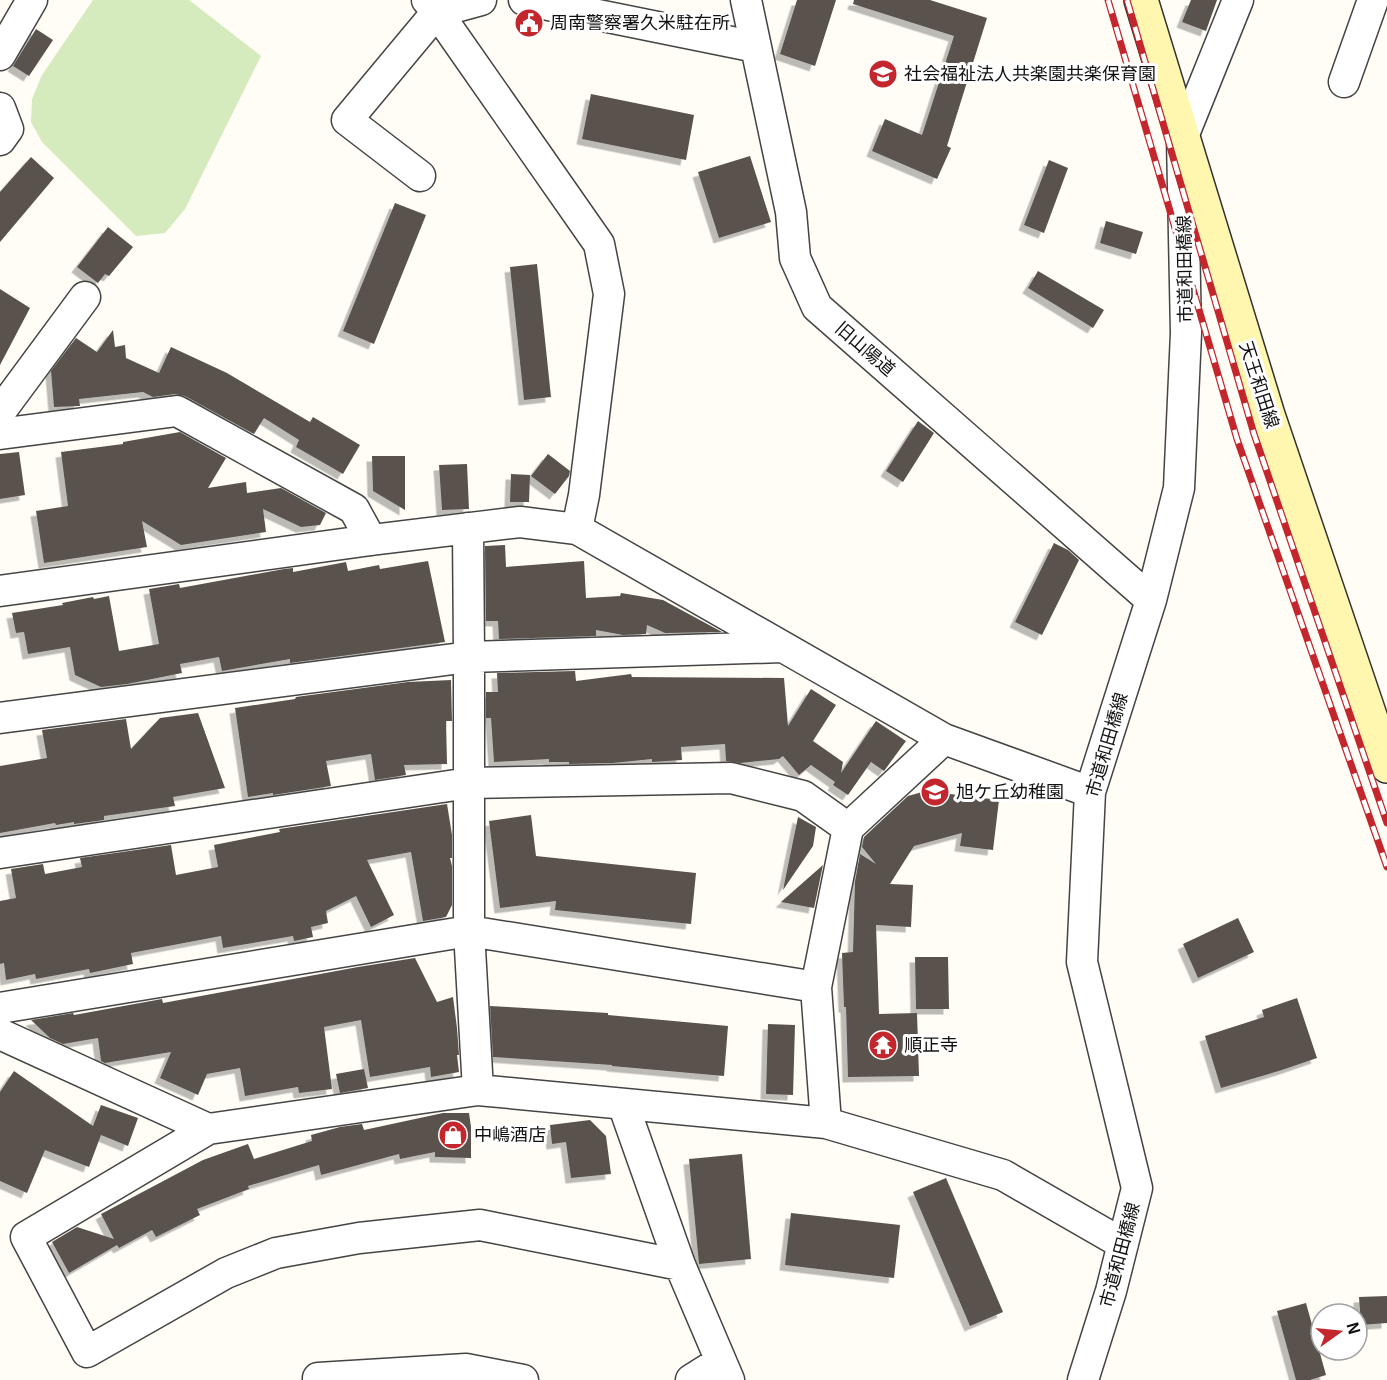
<svg xmlns="http://www.w3.org/2000/svg" width="1387" height="1380" font-family="Georgia,'Noto Sans JP',serif">
  <style>
    .green { fill: #d5ebbd }
    .building { fill: #5a524d; filter: url(#shadow) }
    .lines { fill: none; stroke-linecap: round; stroke-linejoin: round }
    .street-casing { stroke: #444; stroke-width: 33 }
    .secondary-casing { stroke: #333; stroke-width: 36 }
    .street { stroke: #fff; stroke-width: 30 }
    .secondary { stroke: #fff6b0; stroke-width: 33 }
    .rail-casing { stroke: #c4262e; stroke-width: 7 }
    .rail { stroke: #fff; stroke-width: 4.5; stroke-dasharray: 14; stroke-linecap: butt }
    .labels { text-anchor: middle; stroke-width: 6; stroke-linejoin: round; paint-order: stroke }
    .poi-label { font-size: 18px; fill: #111; stroke: #fff; text-anchor: start }
    .street-label { font-size: 18px; fill: #111; stroke: #fff }
  </style>
  <defs>
    <filter id="shadow"><feDropShadow dx="-5.5" dy="5.5" stdDeviation="0" flood-color="#0004"/></filter>
  </defs>
  <rect width="100%" height="100%" fill="#fffdf5"/>
  <!-- green -->
  <path class="green" d="M 93,0 L 189,0 L 261,56 L 185,209 L 165,233 L 136,236 L 42,142 L 31,122 L 32,99 L 42,75 Z"/>
  <!-- building -->
  <path class="building" d="M 797,0 L 836,0 L 815,66 L 780,54 Z
    M 854,0 L 930,0 L 987,18 L 947,146 L 951,148 L 937,179 L 872,151 L 885,119 L 922,135 L 954,36 L 853,4 Z
    M 1191,0 L 1217,0 L 1206,31 L 1182,22 Z
    M 36,29 L 53,40 L 29,76 L 13,66 Z
    M 591,94 L 694,115 L 686,160 L 582,139 Z
    M 750,156 L 771,222 L 719,238 L 698,172 Z
    M 31,157 L 54,178 L 0,242 L 0,192 Z
    M 1049,160 L 1068,168 L 1044,233 L 1024,225 Z
    M 395,203 L 426,215 L 374,344 L 343,331 Z
    M 1106,221 L 1143,232 L 1136,254 L 1100,243 Z
    M 108,227 L 133,247 L 109,276 L 105,274 L 98,283 L 77,267 Z
    M 537,264 L 551,397 L 524,400 L 510,267 Z
    M 1038,271 L 1104,310 L 1093,328 L 1028,288 Z
    M 0,289 L 30,308 L 0,365 Z
    M 113,330 L 115,347 L 125,345 L 126,358 L 159,373 L 171,347 L 227,373 L 310,422 L 313,417 L 360,445 L 343,474 L 296,447 L 299,440 L 264,418 L 254,434 L 185,396 L 175,394 L 153,397 L 143,392 L 79,399 L 80,406 L 54,407 L 51,371 L 76,338 L 97,352 Z
    M 918,421 L 934,433 L 903,482 L 886,471 Z
    M 180,432 L 226,458 L 208,488 L 246,482 L 247,493 L 281,488 L 326,513 L 320,525 L 301,527 L 263,509 L 266,532 L 181,545 L 142,521 L 147,547 L 44,563 L 36,511 L 68,506 L 61,452 L 123,444 L 123,442 Z
    M 19,452 L 25,495 L 0,499 L 0,454 Z
    M 548,454 L 570,471 L 569,476 L 555,494 L 531,476 Z
    M 372,456 L 405,456 L 405,510 L 373,491 Z
    M 467,464 L 469,509 L 442,510 L 439,465 Z
    M 511,474 L 530,475 L 529,502 L 510,502 Z
    M 1054,543 L 1068,550 L 1079,560 L 1042,635 L 1015,622 Z
    M 505,545 L 506,567 L 584,561 L 586,598 L 620,596 L 621,593 L 663,600 L 722,632 L 665,633 L 647,625 L 646,634 L 623,635 L 596,630 L 596,636 L 499,639 L 498,621 L 486,621 L 485,546 Z
    M 428,561 L 445,642 L 290,663 L 290,659 L 222,671 L 219,657 L 180,664 L 182,673 L 127,684 L 101,687 L 75,675 L 70,647 L 28,654 L 24,632 L 16,633 L 12,613 L 63,605 L 62,603 L 93,597 L 94,599 L 109,596 L 119,651 L 159,644 L 149,589 L 179,584 L 180,588 L 284,569 L 293,568 L 293,572 L 346,562 L 348,571 L 379,565 L 380,569 Z
    M 575,671 L 576,681 L 631,674 L 632,677 L 784,678 L 788,726 L 811,689 L 836,705 L 813,741 L 843,762 L 841,773 L 876,721 L 906,741 L 884,771 L 871,762 L 848,795 L 833,785 L 835,782 L 811,765 L 799,775 L 783,756 L 779,759 L 740,763 L 726,761 L 725,744 L 681,747 L 682,760 L 652,762 L 652,759 L 613,763 L 569,764 L 569,762 L 549,762 L 549,759 L 494,762 L 491,718 L 486,718 L 486,692 L 498,692 L 497,673 Z
    M 451,680 L 452,721 L 446,721 L 447,764 L 404,765 L 406,775 L 375,780 L 371,754 L 326,761 L 331,786 L 273,795 L 273,793 L 248,797 L 235,708 L 295,699 L 296,697 L 408,682 Z
    M 198,713 L 225,788 L 173,797 L 175,806 L 104,816 L 104,820 L 74,824 L 74,822 L 56,825 L 55,823 L 0,833 L 0,766 L 47,758 L 42,730 L 126,719 L 131,749 L 160,718 Z
    M 940,787 L 942,793 L 999,800 L 993,850 L 960,846 L 962,833 L 914,846 L 890,884 L 913,885 L 911,927 L 876,925 L 879,1014 L 917,1013 L 919,1076 L 848,1077 L 846,1007 L 844,1007 L 842,953 L 853,952 L 855,882 L 860,854 L 876,864 L 862,847 L 864,837 L 908,796 Z
    M 447,804 L 452,835 L 452,858 L 450,858 L 452,866 L 452,905 L 446,917 L 423,921 L 411,852 L 367,860 L 394,915 L 371,927 L 356,896 L 326,911 L 328,923 L 311,927 L 313,937 L 294,941 L 293,936 L 223,948 L 221,936 L 131,953 L 133,964 L 90,973 L 89,969 L 36,979 L 35,974 L 6,980 L 4,963 L 0,964 L 0,901 L 16,898 L 11,869 L 43,864 L 45,874 L 82,867 L 80,858 L 171,845 L 176,875 L 218,867 L 214,845 L 280,832 L 279,829 Z
    M 531,815 L 536,856 L 696,873 L 691,924 L 555,910 L 556,901 L 500,908 L 489,821 Z
    M 798,817 L 816,827 L 813,846 L 783,890 Z
    M 823,865 L 814,908 L 781,902 Z
    M 1238,918 L 1254,952 L 1198,978 L 1183,944 Z
    M 915,957 L 948,957 L 949,1009 L 916,1009 Z
    M 415,958 L 437,1002 L 453,997 L 457,1028 L 459,1055 L 457,1055 L 459,1072 L 431,1077 L 430,1067 L 370,1077 L 361,1020 L 324,1027 L 332,1089 L 299,1093 L 298,1087 L 245,1096 L 240,1068 L 207,1074 L 198,1095 L 160,1078 L 171,1052 L 105,1063 L 101,1061 L 98,1038 L 63,1044 L 50,1038 L 31,1020 L 73,1013 L 74,1015 L 162,999 L 163,1003 L 358,967 Z
    M 1297,998 L 1317,1058 L 1282,1070 L 1221,1088 L 1205,1036 L 1264,1017 L 1262,1010 Z
    M 490,1006 L 608,1013 L 608,1015 L 728,1026 L 724,1076 L 612,1066 L 612,1065 L 493,1057 Z
    M 768,1024 L 795,1025 L 793,1095 L 766,1094 Z
    M 364,1069 L 368,1088 L 340,1093 L 336,1074 Z
    M 14,1071 L 93,1126 L 101,1105 L 138,1118 L 128,1146 L 101,1135 L 89,1167 L 45,1150 L 27,1193 L 0,1181 L 0,1092 Z
    M 443,1113 L 469,1113 L 471,1127 L 471,1158 L 435,1157 L 435,1152 L 400,1159 L 399,1154 L 321,1175 L 319,1165 L 248,1186 L 249,1189 L 197,1209 L 200,1215 L 156,1237 L 152,1230 L 119,1248 L 117,1245 L 69,1273 L 52,1242 L 77,1227 L 114,1239 L 101,1214 L 203,1160 L 248,1144 L 254,1159 L 312,1141 L 311,1135 L 340,1127 L 362,1124 L 364,1130 Z
    M 590,1120 L 606,1136 L 611,1174 L 571,1178 L 566,1142 L 552,1144 L 550,1125 Z
    M 742,1154 L 751,1259 L 699,1264 L 689,1159 Z
    M 946,1178 L 1003,1312 L 970,1326 L 913,1192 Z
    M 791,1213 L 900,1225 L 894,1278 L 785,1265 Z
    M 1387,1296 L 1387,1323 L 1361,1325 L 1359,1297 Z
    M 1306,1303 L 1326,1375 L 1310,1380 L 1296,1380 L 1277,1311 Z"/>
  <g class="lines">
    <!-- street casing -->
    <g class="street-casing">
      <path id="street" d="M 427,0 L 437,12 L 599,244 L 609,294 L 584,495 L 577,529
        M 524,0 L 756,47
        M 746,0 L 791,212 L 795,258 L 817,307 L 1151,600
        M 0,55 L 32,0
        M 1344,82 L 1373,0
        M 0,108 L 8,129 L 0,140
        M 420,176 L 347,120 L 437,12 L 481,0
        M 0,412 L 85,297
        M 0,434 L 177,411 L 354,509 L 371,540
        M 468,528 L 469,657 L 469,931 L 478,1090
        M 0,591 L 371,540 L 520,522 L 577,529 L 944,739 L 1090,792
        M 0,718 L 469,657 L 782,647
        M 0,853 L 469,783 L 731,778 L 803,796 L 848,828
        M 0,1008 L 469,931 L 816,987
        M 0,1034 L 208,1129
        M 623,1104 L 680,1265 L 729,1380
        M 826,1123 L 816,987 L 848,828 L 944,739
        M 680,1265 L 480,1225 L 359,1238 L 276,1253 L 226,1273 L 87,1352 L 26,1237 L 208,1129 L 478,1090 L 826,1123 L 1003,1175 L 1123,1244
        M 318,1380 L 318,1378 L 466,1369 L 523,1380
        M 691,1380 L 721,1361
        M 1083,1380 L 1111,1291 L 1137,1188 L 1082,962 L 1090,792 L 1151,600 L 1179,488 L 1186,333 L 1182,139 L 1238,0"/>
    </g>
    <!-- secondary casing -->
    <g class="secondary-casing">
      <path id="secondary" d="M 1141,0 L 1268,415 L 1387,766"/>
    </g>
    <!-- street -->
    <use href="#street" class="street"/>
    <!-- secondary -->
    <use href="#secondary" class="secondary"/>
    <!-- rail casing -->
    <g class="rail-casing">
      <path id="rail" d="M 1108,0 L 1237,439 L 1387,867
        M 1127,0 L 1254,434 L 1387,823"/>
    </g>
    <!-- rail -->
    <use href="#rail" class="rail"/>
  </g>
  <!-- icons -->
  <defs>
    <g id="civic-disc" transform="scale(1.5)"><circle r="9.5" fill="#c4262e" stroke="#fff"/><path d="M-.6-6.5H3V-4.5H.6V-3L4-1V1h2V6H-6V1h2V-1L-.6-3ZM-1.2 2.5V6h2.4V2.5Z" fill="#fff"/></g>
    <g id="school-disc" transform="scale(1.5)"><circle r="9.5" fill="#c4262e" stroke="#fff"/><path d="M0-5L7-2L0 1L-7-2ZM-4 1L0 2.5L4 1V4Q0 6-4 4Z" fill="#fff"/></g>
    <g id="temple-disc" transform="scale(1.5)"><circle r="9.5" fill="#c4262e" stroke="#fff"/><path d="M0-6L5-2H3V0L6.5 2.5H4V6H1.5V3h-3V6H-4V2.5H-6.5L-3 0V-2H-5Z" fill="#fff"/></g>
    <g id="shop-disc" transform="scale(1.5)"><circle r="9.5" fill="#c4262e" stroke="#fff"/><path d="M-5-2.5h2.3a2.7 3.5 0 0 1 5.4 0H5L5.5 6h-11ZM-1.5-2.5h3a1.5 2.3 0 0 0-3 0Z" fill="#fff"/></g>
  </defs>
  <g fill-rule="evenodd">
    <use href="#civic-disc" x="529" y="23"/>
    <use href="#school-disc" x="883" y="74"/>
    <use href="#school-disc" x="935" y="792"/>
    <use href="#temple-disc" x="883" y="1045"/>
    <use href="#shop-disc" x="453" y="1135"/>
  </g>
  <g class="labels">
    <!-- poi labels -->
    <g class="poi-label">
      <text x="550" y="29">周南警察署久米駐在所</text>
      <text x="904" y="80">社会福祉法人共楽園共楽保育園</text>
      <text x="956" y="798">旭ケ丘幼稚園</text>
      <text x="904" y="1051">順正寺</text>
      <text x="474" y="1141">中嶋酒店</text>
    </g>
    <!-- street labels -->
    <g class="street-label">
      <text transform="translate(1185 269) rotate(-91)" y="6">市道和田橋線</text>
      <text transform="translate(865 349) rotate(41)" y="6">旧山陽道</text>
      <text transform="translate(1259 385) rotate(72)" y="6">天王和田線</text>
      <text transform="translate(1107 745) rotate(-74)" y="6">市道和田橋線</text>
      <text transform="translate(1120 1255) rotate(-75)" y="6">市道和田橋線</text>
    </g>
  </g>
  <!-- north arrow -->
  <g transform="translate(1339 1332) rotate(75)"><circle r="28" fill="#ffffff" stroke="#a0a0a0" stroke-width="1.5"/>
  <path d="M0-4.5L10 22L0 15L-10 22Z" fill="#c4262e"/>
  <text y="-9" font-size="16" font-weight="bold" text-anchor="middle" fill="#111111">N</text>
  </g>
</svg>
